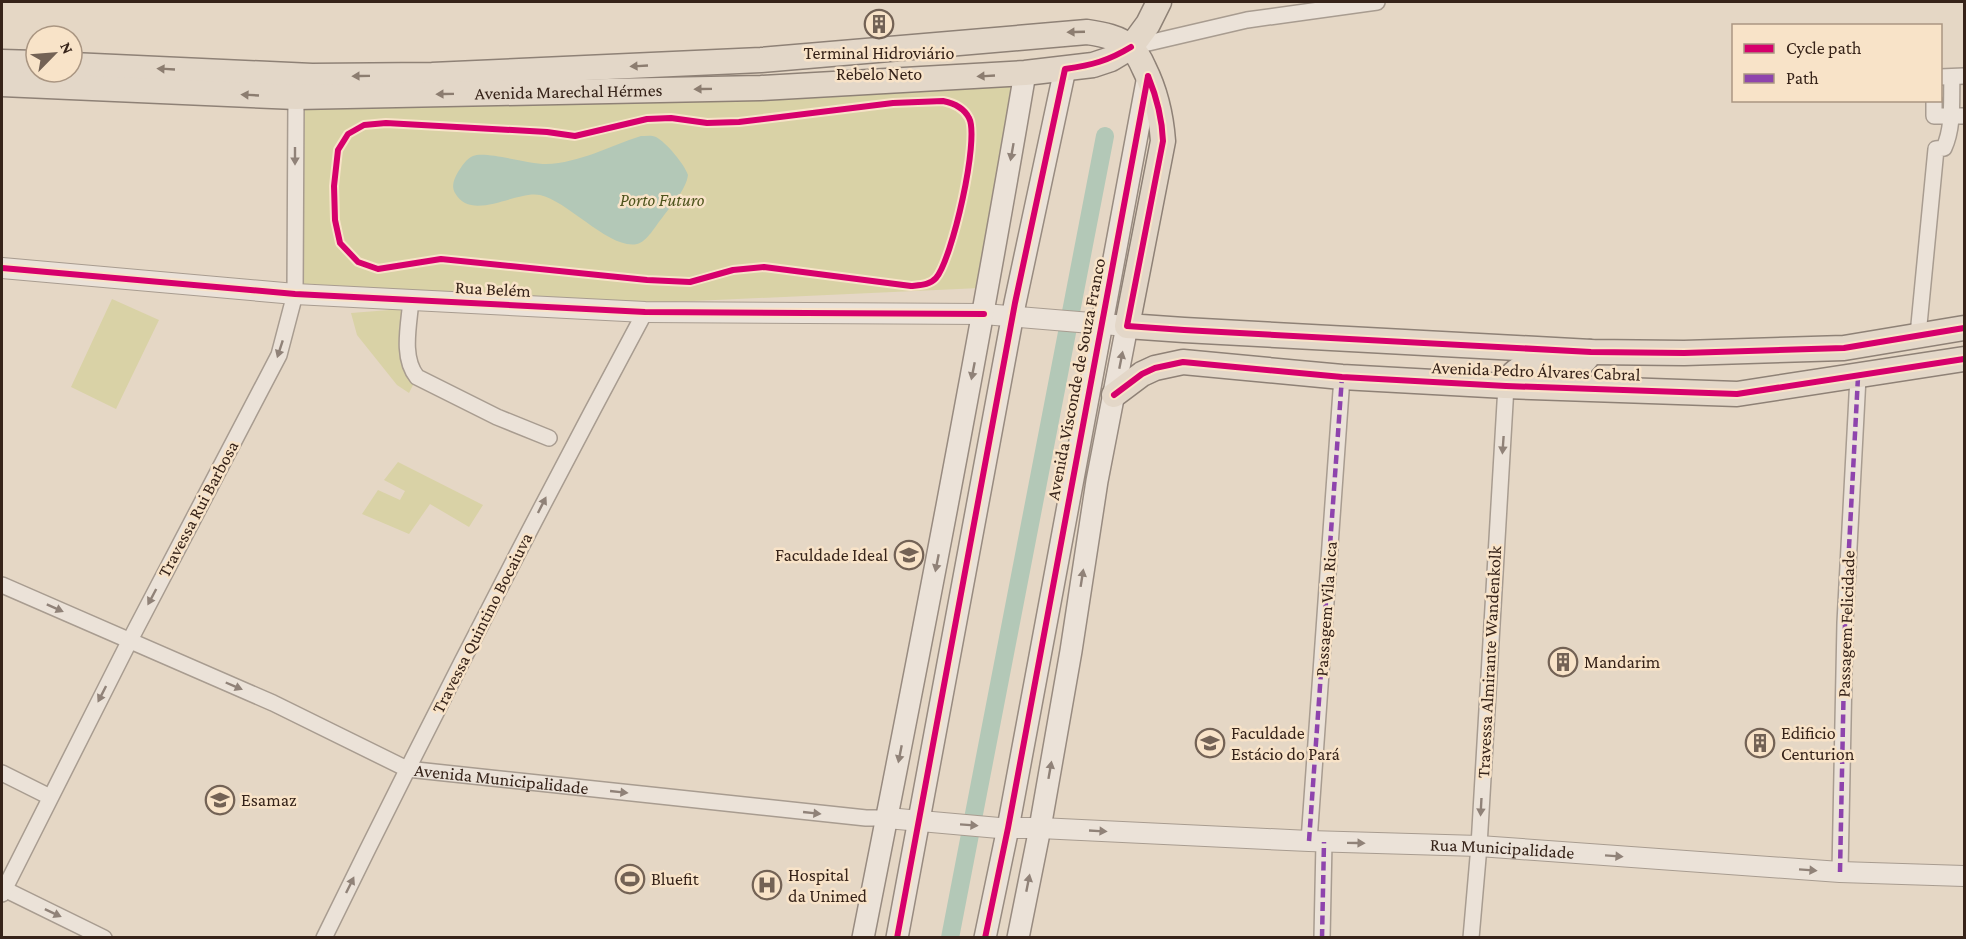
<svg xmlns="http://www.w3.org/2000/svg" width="1966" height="939" font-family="'Crimson Pro',serif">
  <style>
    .green { fill: #d9d2a6 }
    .water { fill: #b3c8b7 }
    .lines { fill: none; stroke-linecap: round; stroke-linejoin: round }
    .canal { stroke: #b3c8b7; stroke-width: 18 }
    .minor-casing { stroke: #a89c90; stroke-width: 18 }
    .tertiary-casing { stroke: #a89c90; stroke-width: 22 }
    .secondary-casing { stroke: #988b80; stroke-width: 24 }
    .primary-casing { stroke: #8e8176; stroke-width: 27 }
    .minor { stroke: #ebe2d8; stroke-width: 15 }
    .tertiary { stroke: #ebe2d8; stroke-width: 20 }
    .secondary { stroke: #ebe2d8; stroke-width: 21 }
    .primary { stroke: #e3d7c8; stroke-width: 24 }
    .quiet { stroke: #8e44ad; stroke-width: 4.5; stroke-dasharray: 9 4.5; stroke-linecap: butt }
    .cycleway-casing { stroke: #f8e3c8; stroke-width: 10 }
    .cycleway { stroke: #d6006c; stroke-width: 6 }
    .oneway { fill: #8c7d70 }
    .oneway2 { fill: #908278 }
    .labels { text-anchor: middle; stroke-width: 5; stroke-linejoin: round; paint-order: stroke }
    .poi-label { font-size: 18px; fill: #362319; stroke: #f8e3c8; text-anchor: start }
    .street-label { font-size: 18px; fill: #362319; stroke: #f8e3c8 }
    .park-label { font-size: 18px; font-style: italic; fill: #4e541d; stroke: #f8e3c8 }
  </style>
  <rect width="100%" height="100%" fill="#e5d7c5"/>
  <!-- green -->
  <path class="green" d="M 1012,85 L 980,288 L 650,303 L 358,287 L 300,286 L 301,107 L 339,109 Z
    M 112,299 L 159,320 L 116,409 L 71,387 Z
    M 402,309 L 401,364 L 409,375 L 415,381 L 409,393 L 397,385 L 357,335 L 351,313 Z
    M 398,462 L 483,505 L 469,527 L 430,504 L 409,534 L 362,514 L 378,490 L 400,500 L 405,491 L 384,480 Z"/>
  <!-- water -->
  <path class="water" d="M 641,136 C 646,136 652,135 656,137 C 666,142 685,165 688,175 C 686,190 671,206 662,218 C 656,225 647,242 637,244 C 610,250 568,201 540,195 C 516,190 472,223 455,193 C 451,186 454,179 458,172 C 462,166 466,159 473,156 C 486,151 528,164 546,164 C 580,163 609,146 641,136 Z"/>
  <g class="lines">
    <!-- canal -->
    <path class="canal" d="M 950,938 L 1105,136"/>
    <!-- minor casing -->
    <g class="minor-casing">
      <g id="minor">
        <path d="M 1131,47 L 1247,20 L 1377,2"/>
        <path d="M 1940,77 L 1964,76"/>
        <path d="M 1934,100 L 1934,116 L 1964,116"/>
        <path d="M 411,300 C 409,325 401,357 417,377 L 497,417 L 549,438"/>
        <path d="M 1918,335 L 1936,149 L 1944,148 C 1954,126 1951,99 1952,77"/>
        <path id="s1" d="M 2,585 L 273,703 L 407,769 L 866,818 L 887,818"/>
        <path d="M 2,773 L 50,797"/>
        <path d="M 1309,841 L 1342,377"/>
        <path d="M 1840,872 L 1845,623 L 1858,377"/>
        <path d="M 2,888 L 104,938"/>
        <path d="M 2,894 L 129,642 L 279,355 L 295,294 L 296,97"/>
        <path d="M 324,938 C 427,727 534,519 645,312"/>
        <path d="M 1322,938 L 1324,842"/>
        <path d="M 1471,938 L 1479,846 L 1506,386"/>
      </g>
    </g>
    <!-- tertiary casing -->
    <g class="tertiary-casing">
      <g id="tertiary">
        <path d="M 2,268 L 295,294 L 645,312 L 984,314 L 1127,326"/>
        <path id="s2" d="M 887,818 L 999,828 L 1040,828 L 1309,841 L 1479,846 L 1840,872 L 1964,876"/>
      </g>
    </g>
    <!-- secondary casing -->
    <g class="secondary-casing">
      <path id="secondary" d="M 863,938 C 920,650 976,362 1025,73
        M 897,938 L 1015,303 L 1065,69
        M 985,938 L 1008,828 L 1148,76
        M 1018,938 L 1040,828 L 1071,651 L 1097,481 L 1127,326"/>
    </g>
    <!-- primary casing -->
    <g class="primary-casing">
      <g id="primary">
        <path d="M 2,62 L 36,63"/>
        <path d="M 72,65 L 312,76 L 432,75 L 761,60 L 1087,32 C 1101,34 1120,37 1131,48 C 1137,53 1141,61 1144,68 C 1156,92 1161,114 1163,141 L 1127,326 L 1184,330 L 1591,352 L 1684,353 L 1844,348 L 1964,328"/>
        <path id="s3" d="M 2,84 L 296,97 L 761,88 L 1025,73 L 1093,65 L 1111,59 L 1131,47 L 1148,24 L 1159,2"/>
        <path d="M 1506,386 C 1521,348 1554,382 1578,366 C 1584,363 1587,357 1591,352"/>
        <path d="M 1114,395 L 1142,374 L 1155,368 L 1183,362 L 1342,377 L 1506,386 L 1737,394 L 1964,359"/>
      </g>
    </g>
    <!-- minor -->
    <use href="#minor" class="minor"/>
    <!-- tertiary -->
    <use href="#tertiary" class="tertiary"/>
    <!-- secondary -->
    <use href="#secondary" class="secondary"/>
    <!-- primary -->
    <use href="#primary" class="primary"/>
    <!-- quiet -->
    <path class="quiet" d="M 1309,841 L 1342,377
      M 1840,872 L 1845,623 L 1858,377
      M 1322,938 L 1324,842"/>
    <!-- cycleway casing -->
    <g class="cycleway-casing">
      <path id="cycleway" d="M 1148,76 C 1157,98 1162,117 1163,141 L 1127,326 L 1184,330 L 1591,352 L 1684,353 L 1844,348 L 1964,328
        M 943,101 C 953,103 964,108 969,118 C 980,138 952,260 936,278 C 930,285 920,285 911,286 L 764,267 L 733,270 L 690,282 L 647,280 L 441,259 L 378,269 L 358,262 L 340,243 L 335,220 L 334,186 L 338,150 L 348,134 L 364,125 L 386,123 L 547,132 L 575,136 L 647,119 L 671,118 L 707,123 L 739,122 L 893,103 Z
        M 2,268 L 295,294 L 645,312 L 984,314
        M 1114,395 L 1142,374 L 1155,368 L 1183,362 L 1342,377 L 1506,386 L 1737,394 L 1964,359
        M 897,938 L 1015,303 L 1065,69 C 1092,65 1108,61 1131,47
        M 985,938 L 1008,828 L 1148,76"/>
    </g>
    <!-- cycleway -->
    <use href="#cycleway" class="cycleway"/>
  </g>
  <!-- one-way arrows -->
  <defs><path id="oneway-solid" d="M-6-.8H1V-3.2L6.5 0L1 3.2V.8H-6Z" transform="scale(1.5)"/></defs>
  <g class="oneway">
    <use href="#oneway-solid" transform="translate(1076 32) rotate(178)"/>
    <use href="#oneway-solid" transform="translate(639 66) rotate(177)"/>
    <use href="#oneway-solid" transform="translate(166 69) rotate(-177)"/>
    <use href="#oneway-solid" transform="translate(361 76) rotate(179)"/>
    <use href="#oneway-solid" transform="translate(986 76) rotate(177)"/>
    <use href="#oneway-solid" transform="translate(703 89) rotate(179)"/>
    <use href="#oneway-solid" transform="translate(445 94) rotate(179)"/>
    <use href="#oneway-solid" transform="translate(250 95) rotate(-177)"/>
  </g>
  <g class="oneway2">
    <use href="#oneway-solid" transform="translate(1012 152) rotate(100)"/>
    <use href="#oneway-solid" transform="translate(295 156) rotate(90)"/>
    <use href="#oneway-solid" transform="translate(280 349) rotate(108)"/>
    <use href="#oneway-solid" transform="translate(1121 360) rotate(-79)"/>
    <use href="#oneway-solid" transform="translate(973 371) rotate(101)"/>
    <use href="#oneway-solid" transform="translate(1503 445) rotate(94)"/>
    <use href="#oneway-solid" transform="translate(542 505) rotate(-63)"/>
    <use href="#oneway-solid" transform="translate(937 563) rotate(101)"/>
    <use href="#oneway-solid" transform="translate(1082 578) rotate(-81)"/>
    <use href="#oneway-solid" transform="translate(152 597) rotate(118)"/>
    <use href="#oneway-solid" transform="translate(55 608) rotate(24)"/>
    <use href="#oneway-solid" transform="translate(234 686) rotate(23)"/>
    <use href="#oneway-solid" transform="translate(102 694) rotate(117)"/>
    <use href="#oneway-solid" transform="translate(900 754) rotate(101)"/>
    <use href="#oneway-solid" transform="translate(1050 770) rotate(-80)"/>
    <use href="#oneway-solid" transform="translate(619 792) rotate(6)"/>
    <use href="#oneway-solid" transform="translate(1481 807) rotate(93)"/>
    <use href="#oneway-solid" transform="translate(812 813) rotate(6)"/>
    <use href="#oneway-solid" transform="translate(969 825) rotate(4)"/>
    <use href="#oneway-solid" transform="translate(1098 831) rotate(3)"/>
    <use href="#oneway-solid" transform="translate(1356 843) rotate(1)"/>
    <use href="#oneway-solid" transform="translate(1614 856) rotate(4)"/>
    <use href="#oneway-solid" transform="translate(1808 870) rotate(4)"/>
    <use href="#oneway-solid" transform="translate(1028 883) rotate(-79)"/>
    <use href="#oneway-solid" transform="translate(350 885) rotate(-64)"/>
    <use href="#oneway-solid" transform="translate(53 913) rotate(25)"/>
  </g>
  <!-- icons -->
  <defs>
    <g id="building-ring" transform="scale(1.5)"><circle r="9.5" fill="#f8e3c8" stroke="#736255" stroke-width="1.5"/><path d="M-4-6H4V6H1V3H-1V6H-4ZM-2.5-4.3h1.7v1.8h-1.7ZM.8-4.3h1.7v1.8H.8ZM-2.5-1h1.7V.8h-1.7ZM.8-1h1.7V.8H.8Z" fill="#736255"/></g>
    <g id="university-ring" transform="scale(1.5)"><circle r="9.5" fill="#f8e3c8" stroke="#736255" stroke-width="1.5"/><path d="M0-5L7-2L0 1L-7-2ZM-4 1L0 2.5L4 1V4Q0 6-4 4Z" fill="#736255"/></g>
    <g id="stadium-ring" transform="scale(1.5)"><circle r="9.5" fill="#f8e3c8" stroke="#736255" stroke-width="1.5"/><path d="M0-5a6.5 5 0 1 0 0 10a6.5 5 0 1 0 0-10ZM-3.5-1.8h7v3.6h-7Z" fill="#736255"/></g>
    <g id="hospital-ring" transform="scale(1.5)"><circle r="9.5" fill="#f8e3c8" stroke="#736255" stroke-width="1.5"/><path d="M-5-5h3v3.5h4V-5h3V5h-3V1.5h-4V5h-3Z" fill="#736255"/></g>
  </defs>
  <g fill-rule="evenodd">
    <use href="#building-ring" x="879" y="24"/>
    <use href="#university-ring" x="909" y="555"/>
    <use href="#building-ring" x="1563" y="662"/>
    <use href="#university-ring" x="1210" y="743"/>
    <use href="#building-ring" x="1760" y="743"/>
    <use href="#university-ring" x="220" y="800"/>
    <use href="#stadium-ring" x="630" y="879"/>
    <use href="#hospital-ring" x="767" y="885"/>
  </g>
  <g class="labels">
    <!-- poi labels -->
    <g class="poi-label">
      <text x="879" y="59" text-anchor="middle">Terminal Hidroviário<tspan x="879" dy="21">Rebelo Neto</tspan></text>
      <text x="888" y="561" text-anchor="end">Faculdade Ideal</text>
      <text x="1584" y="668">Mandarim</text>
      <text x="1231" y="739">Faculdade<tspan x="1231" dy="21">Estácio do Pará</tspan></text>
      <text x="1781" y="739">Edificio<tspan x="1781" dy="21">Centurion</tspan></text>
      <text x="241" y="806">Esamaz</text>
      <text x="788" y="881">Hospital<tspan x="788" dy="21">da Unimed</tspan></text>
      <text x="651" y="885">Bluefit</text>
    </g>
    <!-- street labels -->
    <g class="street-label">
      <text dy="6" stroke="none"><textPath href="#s3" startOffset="567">Avenida Marechal Hérmes</textPath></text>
      <text transform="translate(493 289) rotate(3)" y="6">Rua Belém</text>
      <text transform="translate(1536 371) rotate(2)" y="6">Avenida Pedro Álvares Cabral</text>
      <text transform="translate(1076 379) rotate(-79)" y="6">Avenida Visconde de Souza Franco</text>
      <text transform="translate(198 509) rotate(-62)" y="6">Travessa Rui Barbosa</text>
      <text transform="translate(1326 609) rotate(-86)" y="6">Passagem Vila Rica</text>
      <text transform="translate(482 623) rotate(-63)" y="6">Travessa Quintino Bocaiuva</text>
      <text transform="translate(1846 624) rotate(-88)" y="6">Passagem Felicidade</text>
      <text transform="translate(1489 662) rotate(-87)" y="6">Travessa Almirante Wandenkolk</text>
      <text dy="6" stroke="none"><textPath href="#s1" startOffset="540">Avenida Municipalidade</textPath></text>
      <text dy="6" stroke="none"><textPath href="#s2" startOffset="616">Rua Municipalidade</textPath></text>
    </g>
    <!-- park labels -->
    <g class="park-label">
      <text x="662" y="206">Porto Futuro</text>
    </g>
  </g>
  <!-- border -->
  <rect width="1966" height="939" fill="none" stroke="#362319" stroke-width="6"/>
  <!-- legend -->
  <rect x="1732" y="24" width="210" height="78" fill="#f8e3c8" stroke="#aa9682" stroke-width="1.5"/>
  <rect x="1744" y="44" width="30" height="9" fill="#d6006c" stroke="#aa9682" stroke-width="1.5"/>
  <text x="1786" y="54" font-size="18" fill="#362319">Cycle path</text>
  <rect x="1744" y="74" width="30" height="9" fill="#8e44ad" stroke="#aa9682" stroke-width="1.5"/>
  <text x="1786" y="84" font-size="18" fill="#362319">Path</text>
  <!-- north arrow -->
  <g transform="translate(54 54) rotate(65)"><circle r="28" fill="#f8e3c8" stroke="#aa9682" stroke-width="1.5"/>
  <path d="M0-4.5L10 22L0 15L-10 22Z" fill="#736255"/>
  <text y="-9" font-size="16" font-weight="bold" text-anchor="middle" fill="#362319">N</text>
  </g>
</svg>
